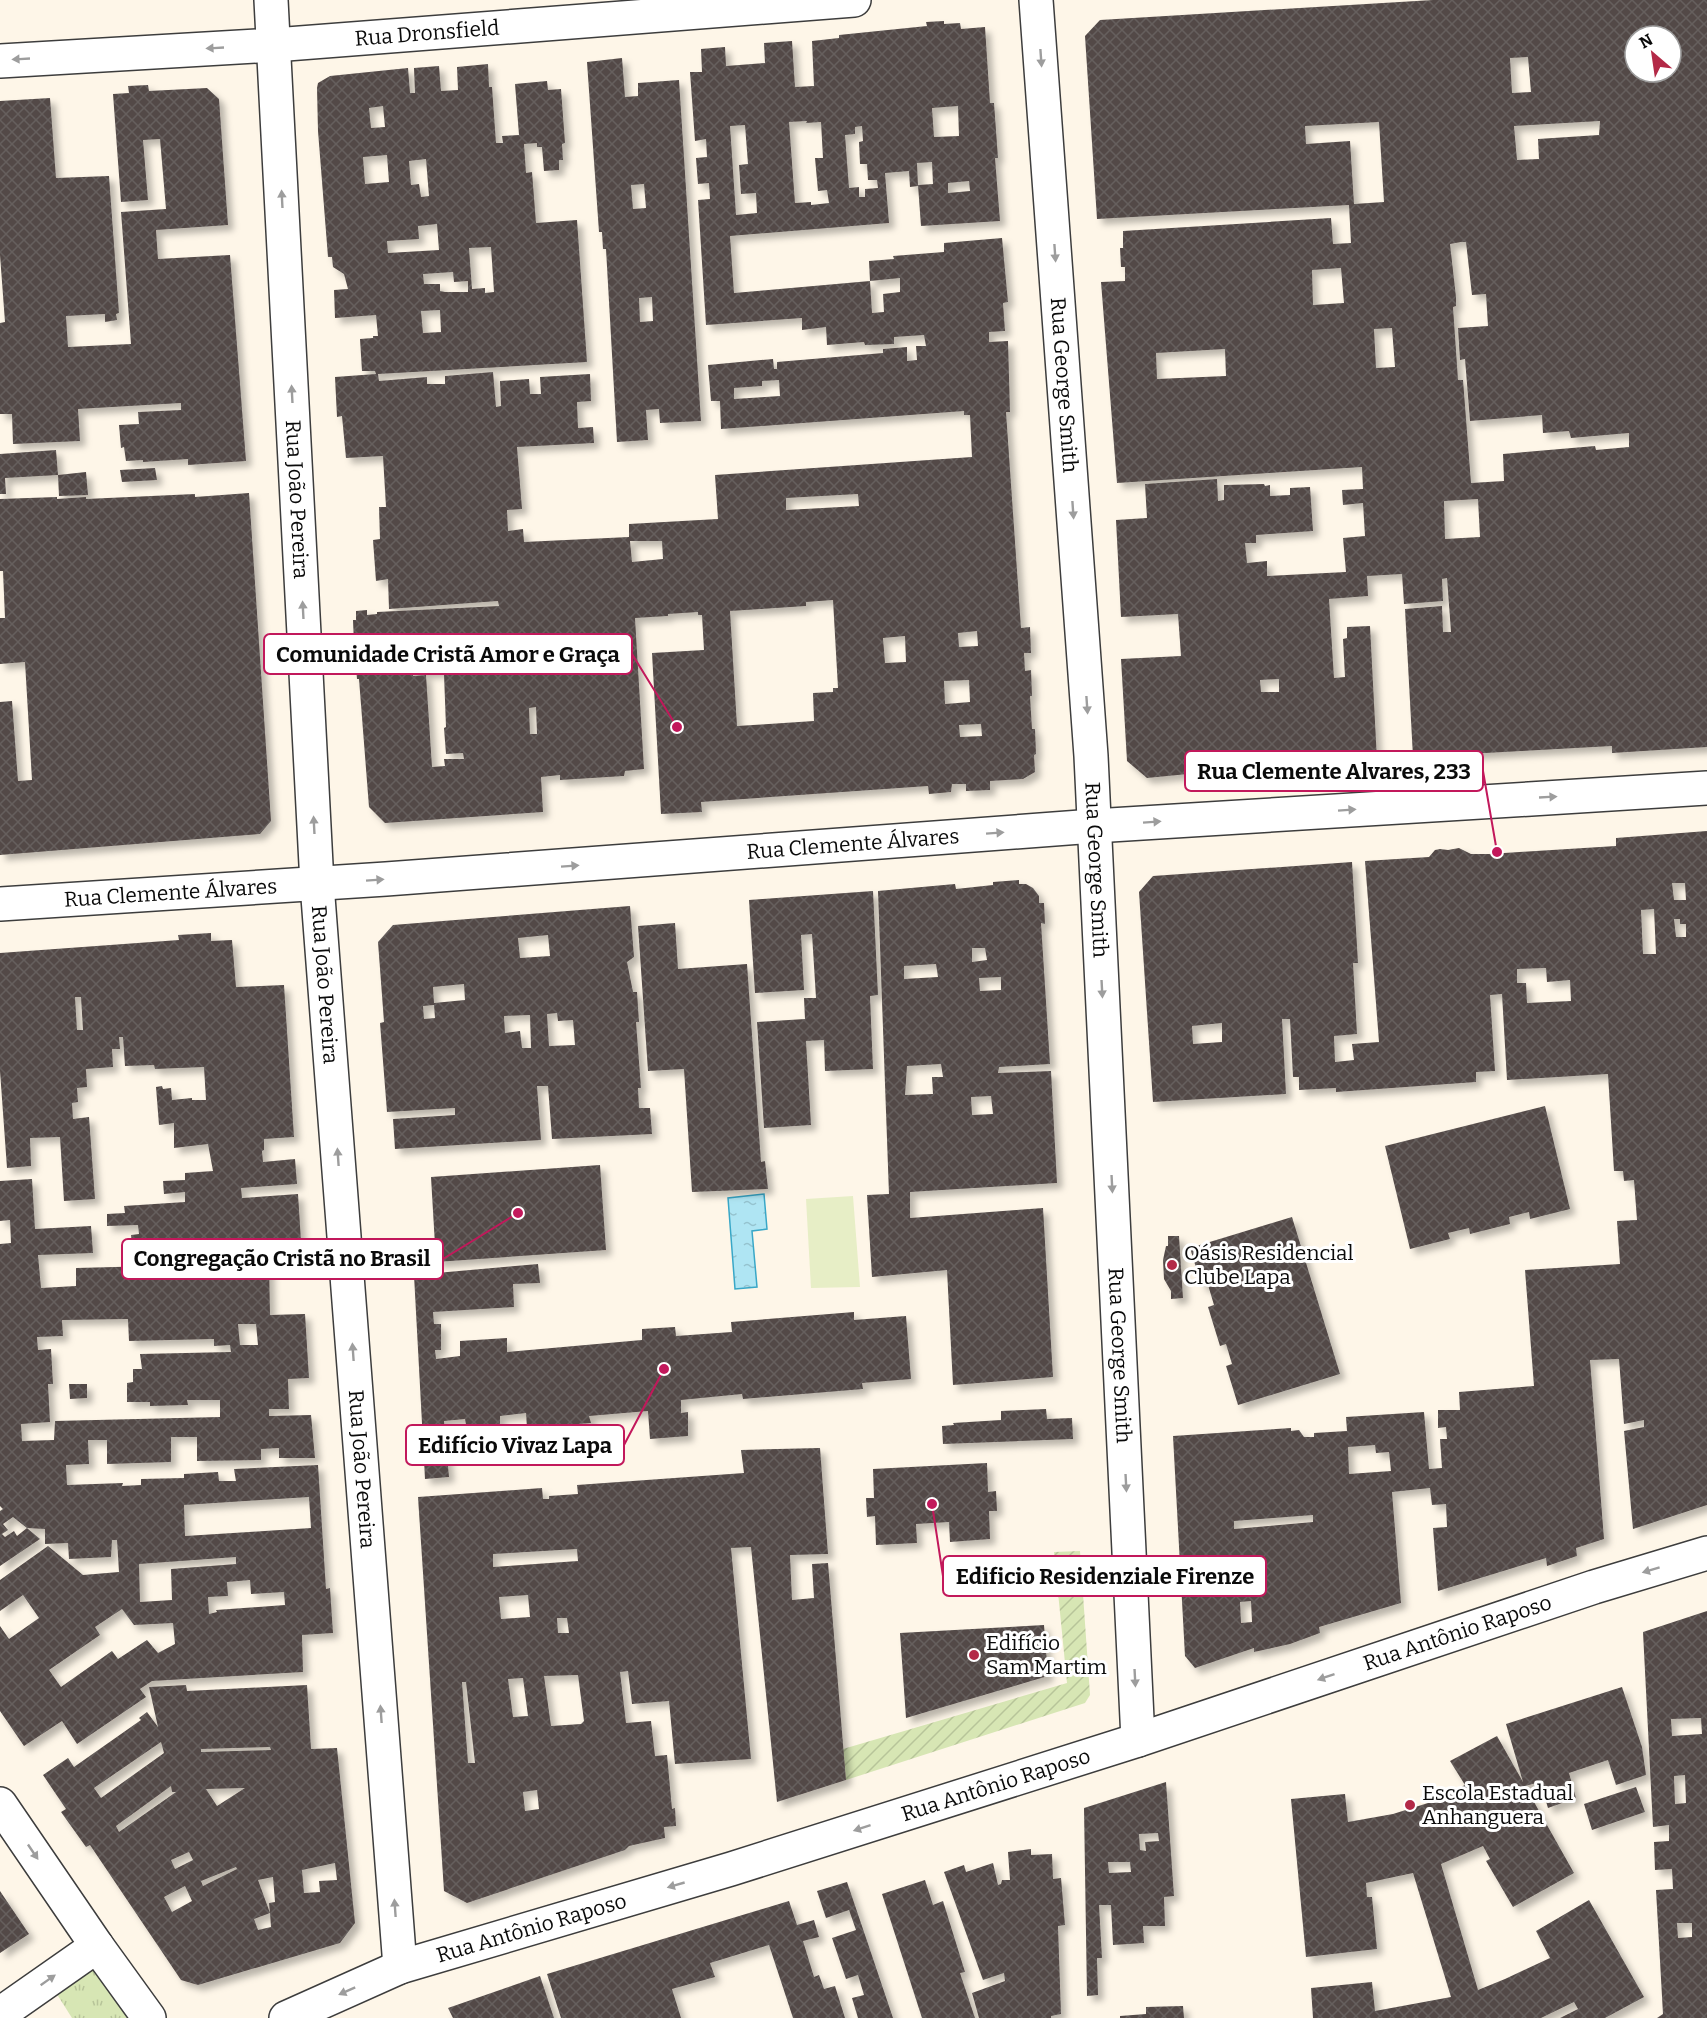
<svg xmlns="http://www.w3.org/2000/svg" width="1707" height="2018" font-family="Bitter,serif">
  <style>
    .grass { fill: url(#grass-tufts) }
    .garden { fill: url(#garden-furrows) }
    .pitch { fill: #e7eec6 }
    .water { fill: url(#water-ripples); stroke: #39a7c7; stroke-width: 1.5 }
    .building { fill: url(#building-cross-hatch); fill-rule: evenodd; filter: url(#shadow) }
    .lines { fill: none; stroke-linecap: round; stroke-linejoin: round }
    .minor-casing { stroke: #3d3d3d; stroke-width: 36 }
    .minor { stroke: #fff; stroke-width: 33 }
    .oneway { fill: #9d9d9d }
    .poi-dot { fill: #b32947; stroke: #fff; stroke-width: 2 }
    .labels { text-anchor: middle; stroke-width: 6; stroke-linejoin: round; paint-order: stroke }
    .street-label { font-size: 21px; fill: #0a0a0a; stroke: #fff }
    .poi-label { font-size: 21px; fill: #0a0a0a; stroke: #fff; text-anchor: start }
    .leader { fill: none; stroke: #c2185b; stroke-width: 2 }
    .callout-dot { fill: #c2185b; stroke: #fff; stroke-width: 2 }
    .callout { fill: #fff; stroke: #c2185b; stroke-width: 2 }
    .callout-label { font-size: 22px; text-anchor: middle; font-weight: bold; fill: #0a0a0a }
  </style>
  <defs>
    <pattern id="grass-tufts" width="24" height="20" patternUnits="userSpaceOnUse" patternTransform="scale(1.5)"><rect width="24" height="20" fill="#d7e6b4"/><path d="M3 7l-1-3M5 7V3M7 7l1-3M15 17l-1-3M17 17v-4M19 17l1-3" fill="none" stroke="#b7c499"/></pattern>
    <pattern id="garden-furrows" width="10" height="10" patternUnits="userSpaceOnUse" patternTransform="scale(1.5)"><rect width="10" height="10" fill="#d7e6b4"/><path d="M-1 1l2-2M0 10L10 0M9 11l2-2" fill="none" stroke="#b7c499"/></pattern>
    <pattern id="water-ripples" width="26" height="14" patternUnits="userSpaceOnUse" patternTransform="scale(1.5)"><rect width="26" height="14" fill="#afe5f3"/><path d="M2 4q2-2 4 0t4 0M15 11q2-2 4 0t4 0" fill="none" stroke="#95c3cf"/></pattern>
    <pattern id="building-cross-hatch" width="8" height="8" patternUnits="userSpaceOnUse" patternTransform="scale(1.5)"><rect width="8" height="8" fill="#524947"/><path d="M0 0l8 8M0 8l8-8" fill="none" stroke="#665f5d"/></pattern>
    <filter id="shadow"><feDropShadow dx="5.5" dy="5.5" stdDeviation="3" flood-color="#0004"/></filter>
  </defs>
  <rect width="100%" height="100%" fill="#fef6e8"/>
  <!-- grass -->
  <path class="grass" d="M 94,1960 L 134,2018 L 72,2018 L 53,1988 Z"/>
  <!-- garden -->
  <path class="garden" d="M 1080,1551 L 1090,1695 L 1085,1703 L 846,1780 L 843,1749 L 1067,1683 L 1054,1552 Z"/>
  <!-- pitch -->
  <path class="pitch" d="M 853,1196 L 860,1287 L 811,1288 L 806,1199 Z"/>
  <!-- water -->
  <path class="water" d="M 764,1194 L 767,1229 L 752,1231 L 757,1287 L 735,1289 L 728,1198 Z"/>
  <!-- building -->
  <path class="building" d="M 1433,0 L 1707,0 L 1707,747 L 1612,753 L 1612,746 L 1413,757 L 1405,609 L 1442,606 L 1443,632 L 1451,632 L 1447,578 L 1442,579 L 1443,601 L 1404,604 L 1402,574 L 1367,576 L 1368,596 L 1329,599 L 1334,678 L 1345,677 L 1343,639 L 1347,638 L 1347,627 L 1370,626 L 1377,760 L 1188,771 L 1188,774 L 1147,778 L 1127,761 L 1121,659 L 1181,656 L 1178,614 L 1121,617 L 1116,520 L 1147,518 L 1145,484 L 1217,479 L 1218,501 L 1224,500 L 1224,485 L 1264,484 L 1265,486 L 1270,485 L 1270,496 L 1290,495 L 1290,488 L 1310,487 L 1313,531 L 1256,535 L 1256,543 L 1245,543 L 1247,563 L 1267,561 L 1267,576 L 1346,572 L 1343,538 L 1365,536 L 1363,503 L 1343,505 L 1342,490 L 1363,489 L 1362,467 L 1117,483 L 1101,282 L 1125,281 L 1125,267 L 1121,267 L 1120,248 L 1123,248 L 1123,231 L 1331,218 L 1333,244 L 1351,243 L 1349,205 L 1097,219 L 1085,36 L 1100,20 ZM 1635,36 L 1671,36 L 1671,72 L 1635,72 ZM 1528,57 L 1531,92 L 1512,93 L 1510,58 ZM 1600,121 L 1599,135 L 1538,139 L 1539,159 L 1517,160 L 1514,126 ZM 1379,122 L 1384,202 L 1354,204 L 1350,141 L 1306,144 L 1305,126 ZM 1461,242 L 1466,242 L 1472,295 L 1486,294 L 1488,326 L 1458,328 L 1460,360 L 1465,359 L 1470,421 L 1542,415 L 1543,433 L 1569,431 L 1571,438 L 1629,433 L 1629,447 L 1596,450 L 1595,446 L 1503,454 L 1504,481 L 1471,483 L 1463,380 L 1458,380 L 1453,307 L 1456,306 L 1456,297 L 1450,244 ZM 1341,268 L 1344,303 L 1313,305 L 1312,270 ZM 1392,328 L 1395,367 L 1376,368 L 1374,329 ZM 1225,349 L 1226,376 L 1157,379 L 1156,353 ZM 1478,499 L 1480,537 L 1445,539 L 1444,501 ZM 1279,679 L 1279,692 L 1261,692 L 1260,680 Z
    M 944,21 L 944,24 L 960,23 L 961,29 L 985,27 L 990,103 L 994,103 L 998,158 L 995,158 L 1000,221 L 921,226 L 918,185 L 933,184 L 932,162 L 917,163 L 918,186 L 910,187 L 909,171 L 885,173 L 889,223 L 730,236 L 734,293 L 870,281 L 872,313 L 884,312 L 883,294 L 900,292 L 900,278 L 870,281 L 869,261 L 894,259 L 893,256 L 944,252 L 944,243 L 1002,238 L 1008,302 L 1003,303 L 1005,331 L 989,332 L 989,342 L 1008,341 L 1010,412 L 1006,412 L 1021,628 L 1030,627 L 1031,653 L 1024,653 L 1025,671 L 1031,670 L 1032,696 L 1030,696 L 1032,729 L 1035,729 L 1036,754 L 1034,755 L 1035,772 L 1023,779 L 990,781 L 990,790 L 966,791 L 966,784 L 952,784 L 951,792 L 929,794 L 928,786 L 701,802 L 702,812 L 661,814 L 652,653 L 704,650 L 702,615 L 698,615 L 698,612 L 668,614 L 668,616 L 635,618 L 644,769 L 625,771 L 624,776 L 560,780 L 560,775 L 541,777 L 543,812 L 385,823 L 369,807 L 359,679 L 357,679 L 354,645 L 353,620 L 356,620 L 356,611 L 367,610 L 367,615 L 377,614 L 377,612 L 499,606 L 498,601 L 389,609 L 388,579 L 376,581 L 373,540 L 380,539 L 379,507 L 386,507 L 383,456 L 346,458 L 342,416 L 337,417 L 335,377 L 376,374 L 375,371 L 362,371 L 360,339 L 373,338 L 373,336 L 378,336 L 376,315 L 335,318 L 334,290 L 348,289 L 344,274 L 333,267 L 332,257 L 328,257 L 318,131 L 317,88 L 318,83 L 330,76 L 408,68 L 410,93 L 415,93 L 414,68 L 439,66 L 441,91 L 458,90 L 457,67 L 488,64 L 489,87 L 492,87 L 496,143 L 503,143 L 502,136 L 519,135 L 515,84 L 547,81 L 548,90 L 561,89 L 565,143 L 562,144 L 563,160 L 559,160 L 559,170 L 544,171 L 542,147 L 537,147 L 537,143 L 524,144 L 526,173 L 532,172 L 536,223 L 577,220 L 587,362 L 378,374 L 379,381 L 427,377 L 427,384 L 445,384 L 445,376 L 493,372 L 496,407 L 501,406 L 500,381 L 529,379 L 530,394 L 541,394 L 540,377 L 590,374 L 591,401 L 577,402 L 578,428 L 593,427 L 594,443 L 517,447 L 522,509 L 507,510 L 508,531 L 523,529 L 524,542 L 629,537 L 629,524 L 718,519 L 715,475 L 972,457 L 970,415 L 964,415 L 964,411 L 721,429 L 720,401 L 711,401 L 708,365 L 773,359 L 774,369 L 777,369 L 777,362 L 883,353 L 883,349 L 907,347 L 907,361 L 917,360 L 916,346 L 926,346 L 924,335 L 894,337 L 894,344 L 865,345 L 864,342 L 827,345 L 826,327 L 802,330 L 802,318 L 706,325 L 698,200 L 710,199 L 709,183 L 698,184 L 696,158 L 707,157 L 706,139 L 695,141 L 690,72 L 702,72 L 701,49 L 725,47 L 726,66 L 765,63 L 764,43 L 792,41 L 795,87 L 814,86 L 812,41 L 839,38 L 839,35 L 927,26 L 926,22 ZM 383,106 L 385,127 L 371,128 L 369,108 ZM 958,106 L 959,136 L 934,137 L 932,108 ZM 807,121 L 806,123 L 821,122 L 823,158 L 815,158 L 818,191 L 827,190 L 829,203 L 811,205 L 811,202 L 795,203 L 789,122 ZM 745,125 L 748,164 L 739,165 L 741,194 L 756,193 L 757,213 L 736,215 L 730,126 ZM 862,126 L 863,141 L 859,142 L 860,164 L 867,164 L 868,180 L 877,180 L 878,188 L 865,189 L 865,197 L 859,197 L 859,187 L 849,188 L 845,135 L 855,134 L 855,127 ZM 387,155 L 389,182 L 365,184 L 363,157 ZM 426,159 L 429,196 L 421,197 L 419,184 L 411,185 L 409,161 ZM 969,181 L 970,191 L 948,193 L 948,183 ZM 437,224 L 439,250 L 388,253 L 387,241 L 419,239 L 418,226 ZM 491,247 L 494,292 L 485,293 L 485,288 L 472,289 L 469,248 ZM 453,272 L 454,282 L 468,281 L 468,292 L 445,292 L 440,291 L 440,284 L 424,284 L 423,274 ZM 440,310 L 441,332 L 423,333 L 421,311 ZM 779,380 L 780,396 L 734,399 L 734,388 L 762,386 L 762,381 ZM 858,494 L 859,506 L 786,510 L 786,498 ZM 630,541 L 662,541 L 663,559 L 632,562 ZM 833,600 L 838,688 L 833,688 L 833,692 L 813,693 L 814,721 L 737,726 L 730,611 L 806,606 L 806,602 ZM 977,631 L 978,646 L 959,647 L 958,633 ZM 905,636 L 906,662 L 885,663 L 883,638 ZM 490,657 L 492,671 L 444,674 L 446,727 L 444,728 L 446,754 L 463,753 L 464,759 L 444,759 L 445,766 L 432,767 L 426,675 L 413,676 L 413,674 L 471,670 L 471,658 ZM 969,680 L 970,702 L 945,704 L 944,681 ZM 536,707 L 537,734 L 530,734 L 529,708 ZM 981,724 L 982,736 L 960,737 L 959,725 Z
    M 622,58 L 625,97 L 638,96 L 638,83 L 679,80 L 701,421 L 660,423 L 659,409 L 646,410 L 648,440 L 617,442 L 606,249 L 603,249 L 602,232 L 599,232 L 587,62 ZM 644,184 L 646,208 L 633,209 L 631,185 ZM 652,297 L 653,321 L 640,322 L 639,298 Z
    M 148,85 L 149,91 L 207,88 L 219,99 L 228,225 L 156,230 L 158,259 L 230,255 L 246,461 L 188,465 L 188,459 L 143,462 L 143,460 L 126,461 L 124,447 L 121,448 L 119,425 L 139,424 L 138,412 L 181,410 L 181,403 L 78,409 L 80,441 L 13,444 L 12,414 L 0,414 L 0,323 L 5,322 L 0,255 L 0,101 L 50,98 L 56,178 L 109,176 L 119,313 L 116,314 L 117,320 L 105,322 L 105,314 L 66,316 L 68,347 L 131,344 L 121,212 L 166,209 L 160,139 L 143,140 L 148,200 L 121,202 L 113,94 L 129,93 L 128,86 Z
    M 56,450 L 58,475 L 86,472 L 88,495 L 59,496 L 58,475 L 5,478 L 6,494 L 0,494 L 0,454 Z
    M 155,468 L 157,480 L 122,482 L 120,470 Z
    M 249,493 L 271,821 L 260,834 L 0,855 L 0,702 L 12,701 L 18,781 L 32,780 L 25,662 L 0,664 L 0,618 L 5,618 L 3,571 L 0,571 L 0,499 L 57,497 L 57,499 L 86,497 L 86,499 L 195,494 L 195,497 Z
    M 1707,831 L 1707,1505 L 1633,1529 L 1624,1431 L 1644,1427 L 1644,1420 L 1624,1424 L 1619,1359 L 1590,1360 L 1604,1539 L 1576,1548 L 1577,1556 L 1547,1566 L 1546,1558 L 1438,1591 L 1433,1528 L 1447,1527 L 1446,1504 L 1432,1505 L 1430,1488 L 1392,1492 L 1401,1603 L 1319,1627 L 1320,1633 L 1290,1644 L 1254,1652 L 1254,1648 L 1195,1668 L 1185,1656 L 1173,1436 L 1291,1428 L 1291,1431 L 1299,1430 L 1304,1437 L 1314,1437 L 1314,1433 L 1347,1431 L 1346,1417 L 1424,1412 L 1429,1469 L 1442,1468 L 1440,1439 L 1447,1439 L 1446,1427 L 1438,1428 L 1438,1410 L 1460,1410 L 1459,1392 L 1534,1386 L 1525,1270 L 1620,1264 L 1617,1221 L 1637,1220 L 1634,1180 L 1624,1181 L 1623,1171 L 1614,1171 L 1608,1074 L 1507,1080 L 1502,994 L 1490,995 L 1495,1071 L 1476,1072 L 1476,1082 L 1336,1092 L 1336,1088 L 1299,1090 L 1299,1077 L 1293,1077 L 1290,1019 L 1282,1019 L 1286,1094 L 1153,1102 L 1139,892 L 1153,876 L 1352,862 L 1358,963 L 1353,963 L 1357,1034 L 1334,1036 L 1335,1062 L 1354,1060 L 1352,1044 L 1379,1042 L 1365,861 L 1429,857 L 1435,850 L 1440,849 L 1448,850 L 1459,848 L 1471,854 L 1489,854 L 1616,846 L 1616,838 ZM 1672,883 L 1685,883 L 1686,900 L 1674,900 ZM 1654,909 L 1656,954 L 1643,954 L 1641,910 ZM 1674,919 L 1680,919 L 1680,924 L 1686,924 L 1686,937 L 1676,937 ZM 1546,968 L 1547,982 L 1570,980 L 1571,1001 L 1527,1003 L 1526,983 L 1517,983 L 1517,969 ZM 1222,1023 L 1222,1042 L 1193,1044 L 1192,1026 ZM 1375,1445 L 1376,1453 L 1389,1452 L 1391,1471 L 1349,1474 L 1348,1447 ZM 1313,1515 L 1313,1522 L 1234,1529 L 1234,1521 ZM 1256,1561 L 1256,1566 L 1263,1566 L 1263,1579 L 1249,1584 L 1249,1581 L 1235,1572 L 1235,1562 ZM 1251,1601 L 1252,1622 L 1241,1623 L 1240,1602 Z
    M 1019,880 L 1019,884 L 1026,884 L 1033,888 L 1039,896 L 1039,903 L 1044,903 L 1045,924 L 1041,923 L 1050,1064 L 999,1067 L 998,1073 L 1051,1071 L 1057,1183 L 910,1192 L 910,1218 L 1043,1208 L 1053,1377 L 953,1385 L 947,1270 L 872,1277 L 867,1195 L 889,1194 L 878,891 L 955,884 L 956,889 L 993,885 L 993,882 ZM 972,948 L 985,948 L 987,960 L 972,962 ZM 936,964 L 938,977 L 904,979 L 904,966 ZM 1001,977 L 1001,990 L 980,991 L 979,978 ZM 941,1064 L 943,1077 L 932,1077 L 933,1094 L 905,1095 L 907,1066 ZM 991,1096 L 993,1114 L 972,1115 L 971,1097 Z
    M 873,891 L 878,995 L 870,996 L 873,1069 L 825,1071 L 824,1040 L 806,1041 L 811,1125 L 764,1128 L 757,1022 L 805,1019 L 804,998 L 816,998 L 812,934 L 801,935 L 804,990 L 755,993 L 749,900 Z
    M 630,906 L 634,957 L 627,962 L 633,992 L 637,992 L 639,1022 L 636,1022 L 641,1088 L 638,1088 L 639,1108 L 650,1108 L 652,1134 L 552,1139 L 548,1086 L 537,1086 L 541,1140 L 395,1149 L 393,1119 L 455,1115 L 455,1108 L 387,1112 L 380,1023 L 384,1022 L 378,942 L 393,925 ZM 548,935 L 550,956 L 520,958 L 518,938 ZM 464,984 L 465,1000 L 434,1003 L 433,987 ZM 434,1005 L 435,1018 L 424,1019 L 423,1006 ZM 557,1013 L 558,1021 L 573,1020 L 575,1045 L 549,1046 L 547,1014 ZM 530,1015 L 531,1048 L 522,1048 L 520,1031 L 505,1033 L 504,1016 Z
    M 675,923 L 678,969 L 747,964 L 761,1162 L 765,1161 L 768,1189 L 692,1192 L 684,1069 L 648,1071 L 638,926 Z
    M 211,933 L 211,941 L 232,940 L 236,987 L 284,985 L 294,1137 L 264,1139 L 264,1150 L 262,1151 L 263,1162 L 295,1159 L 297,1184 L 241,1188 L 242,1198 L 298,1194 L 301,1241 L 246,1243 L 246,1253 L 190,1256 L 189,1244 L 132,1246 L 131,1235 L 139,1234 L 138,1225 L 107,1226 L 107,1214 L 125,1213 L 124,1206 L 185,1202 L 185,1192 L 164,1194 L 163,1181 L 185,1180 L 185,1173 L 213,1171 L 208,1144 L 174,1148 L 174,1123 L 159,1125 L 156,1087 L 162,1086 L 163,1089 L 171,1088 L 172,1100 L 192,1098 L 192,1100 L 206,1100 L 204,1067 L 155,1069 L 154,1065 L 125,1066 L 123,1037 L 119,1037 L 120,1049 L 112,1049 L 113,1067 L 86,1069 L 87,1087 L 77,1088 L 78,1102 L 72,1103 L 73,1119 L 89,1117 L 95,1199 L 64,1201 L 60,1137 L 30,1138 L 31,1166 L 7,1168 L 0,1071 L 0,953 L 179,940 L 178,935 ZM 75,997 L 81,997 L 83,1030 L 77,1030 Z
    M 1545,1106 L 1570,1209 L 1530,1219 L 1529,1212 L 1509,1217 L 1510,1224 L 1470,1234 L 1469,1228 L 1448,1233 L 1450,1239 L 1410,1249 L 1385,1146 Z
    M 600,1165 L 606,1250 L 436,1262 L 431,1177 Z
    M 32,1179 L 35,1229 L 91,1226 L 93,1253 L 38,1255 L 41,1288 L 76,1286 L 76,1268 L 269,1263 L 270,1315 L 305,1314 L 309,1378 L 288,1379 L 289,1409 L 269,1409 L 269,1416 L 311,1415 L 315,1458 L 279,1458 L 279,1448 L 261,1449 L 261,1460 L 197,1461 L 197,1437 L 171,1437 L 171,1462 L 107,1464 L 107,1440 L 88,1440 L 89,1464 L 66,1465 L 67,1485 L 123,1483 L 122,1486 L 141,1485 L 141,1479 L 184,1478 L 184,1474 L 218,1472 L 219,1481 L 236,1481 L 234,1469 L 318,1465 L 326,1589 L 330,1588 L 333,1633 L 302,1635 L 303,1672 L 152,1681 L 140,1689 L 146,1697 L 77,1744 L 62,1721 L 24,1746 L 0,1711 L 0,1626 L 9,1639 L 39,1618 L 23,1595 L 0,1611 L 0,1580 L 48,1546 L 83,1575 L 119,1572 L 117,1540 L 112,1540 L 111,1557 L 69,1559 L 68,1543 L 45,1544 L 45,1529 L 27,1528 L 40,1539 L 0,1566 L 0,1511 L 3,1509 L 0,1506 L 0,1244 L 11,1243 L 10,1220 L 0,1221 L 0,1181 ZM 128,1319 L 129,1341 L 214,1339 L 214,1346 L 230,1345 L 231,1352 L 140,1354 L 142,1369 L 133,1369 L 133,1382 L 127,1383 L 127,1402 L 150,1402 L 150,1406 L 188,1405 L 187,1400 L 220,1400 L 220,1417 L 55,1421 L 54,1440 L 22,1441 L 21,1424 L 50,1422 L 48,1384 L 53,1384 L 51,1349 L 38,1350 L 37,1337 L 63,1336 L 62,1320 ZM 238,1324 L 256,1324 L 258,1345 L 240,1345 ZM 309,1497 L 311,1528 L 185,1536 L 184,1505 ZM 13,1517 L 27,1528 L 17,1536 L 14,1531 L 5,1537 L 2,1534 L 8,1530 L 3,1524 ZM 236,1557 L 236,1564 L 171,1569 L 172,1600 L 140,1602 L 139,1564 ZM 250,1580 L 251,1594 L 284,1592 L 285,1605 L 216,1610 L 217,1612 L 209,1614 L 208,1597 L 228,1596 L 227,1582 ZM 122,1609 L 134,1625 L 173,1623 L 175,1644 L 158,1653 L 147,1640 L 118,1659 L 112,1651 L 61,1687 L 49,1670 L 100,1635 L 95,1627 Z
    M 1292,1217 L 1340,1374 L 1238,1405 L 1226,1366 L 1232,1364 L 1226,1344 L 1220,1346 L 1208,1307 L 1214,1305 L 1208,1285 L 1202,1287 L 1190,1248 Z
    M 1168,1236 L 1179,1236 L 1183,1298 L 1171,1299 L 1171,1291 L 1164,1279 L 1163,1260 L 1166,1246 L 1168,1246 Z
    M 538,1264 L 540,1283 L 513,1284 L 514,1307 L 433,1312 L 434,1324 L 441,1324 L 441,1350 L 435,1350 L 436,1359 L 460,1356 L 460,1341 L 507,1338 L 507,1352 L 642,1340 L 642,1329 L 675,1327 L 676,1336 L 732,1332 L 731,1322 L 854,1312 L 854,1320 L 906,1316 L 911,1379 L 862,1383 L 863,1389 L 743,1399 L 742,1394 L 681,1400 L 681,1413 L 688,1412 L 688,1436 L 650,1439 L 648,1411 L 589,1416 L 591,1423 L 527,1428 L 526,1413 L 500,1416 L 500,1427 L 467,1430 L 465,1419 L 444,1421 L 449,1477 L 425,1479 L 414,1275 Z
    M 69,1384 L 87,1384 L 87,1398 L 70,1399 Z
    M 1046,1409 L 1047,1419 L 1072,1418 L 1073,1439 L 943,1444 L 942,1426 L 954,1425 L 953,1423 L 1001,1420 L 1001,1411 Z
    M 820,1448 L 828,1554 L 790,1555 L 792,1600 L 814,1598 L 812,1564 L 828,1563 L 846,1780 L 777,1802 L 751,1547 L 731,1548 L 751,1759 L 675,1764 L 669,1701 L 632,1704 L 628,1671 L 620,1672 L 626,1723 L 651,1721 L 655,1756 L 667,1755 L 672,1809 L 675,1808 L 676,1826 L 664,1827 L 665,1838 L 629,1846 L 625,1850 L 467,1903 L 444,1891 L 418,1497 L 542,1488 L 543,1499 L 549,1499 L 549,1496 L 578,1494 L 577,1485 L 744,1473 L 741,1450 ZM 577,1549 L 578,1561 L 493,1567 L 493,1554 ZM 528,1595 L 530,1617 L 501,1619 L 499,1597 ZM 557,1618 L 567,1618 L 569,1633 L 558,1633 ZM 578,1675 L 584,1721 L 581,1724 L 551,1726 L 544,1676 ZM 523,1678 L 528,1716 L 513,1717 L 508,1679 ZM 462,1682 L 466,1682 L 475,1763 L 468,1763 ZM 537,1790 L 539,1809 L 525,1811 L 523,1792 Z
    M 987,1463 L 988,1492 L 996,1491 L 997,1511 L 989,1511 L 990,1539 L 950,1542 L 949,1522 L 916,1524 L 917,1543 L 876,1545 L 875,1516 L 867,1517 L 866,1498 L 874,1498 L 873,1469 Z
    M 1707,1611 L 1707,2018 L 1657,2018 L 1663,2014 L 1656,1890 L 1673,1889 L 1672,1869 L 1655,1870 L 1654,1842 L 1669,1841 L 1669,1825 L 1653,1827 L 1643,1632 ZM 1701,1718 L 1702,1734 L 1672,1736 L 1671,1719 ZM 1685,1775 L 1686,1803 L 1675,1804 L 1674,1776 ZM 1677,1923 L 1692,1923 L 1692,1937 L 1678,1938 Z
    M 1044,1625 L 1048,1676 L 906,1718 L 900,1633 Z
    M 186,1685 L 187,1691 L 307,1685 L 311,1749 L 337,1748 L 355,1923 L 340,1943 L 198,1985 L 181,1980 L 90,1845 L 86,1847 L 61,1812 L 66,1809 L 43,1775 L 68,1758 L 74,1767 L 141,1720 L 139,1718 L 147,1712 L 158,1727 L 149,1687 ZM 161,1742 L 164,1753 L 101,1798 L 94,1788 ZM 270,1747 L 271,1750 L 201,1752 L 201,1749 ZM 171,1786 L 172,1792 L 176,1792 L 119,1832 L 116,1826 ZM 245,1788 L 217,1806 L 206,1789 ZM 189,1852 L 193,1860 L 175,1869 L 171,1860 ZM 335,1863 L 337,1880 L 319,1881 L 320,1892 L 304,1893 L 302,1870 ZM 236,1867 L 237,1869 L 203,1886 L 201,1881 ZM 273,1877 L 275,1902 L 269,1903 L 270,1913 L 258,1880 ZM 185,1886 L 192,1901 L 172,1912 L 164,1897 ZM 270,1913 L 271,1927 L 258,1930 L 254,1919 Z
    M 1622,1687 L 1642,1747 L 1646,1775 L 1616,1785 L 1608,1760 L 1569,1773 L 1576,1798 L 1548,1808 L 1540,1782 L 1525,1786 L 1574,1873 L 1513,1907 L 1486,1861 L 1490,1859 L 1483,1846 L 1441,1864 L 1478,1990 L 1505,1979 L 1550,1958 L 1536,1931 L 1589,1900 L 1644,1997 L 1605,2018 L 1560,2018 L 1578,2009 L 1574,2002 L 1541,2018 L 1313,2018 L 1311,1988 L 1372,1982 L 1375,2011 L 1451,1997 L 1413,1873 L 1366,1883 L 1367,1897 L 1372,1897 L 1377,1949 L 1306,1957 L 1291,1799 L 1345,1794 L 1348,1822 L 1393,1814 L 1428,1803 L 1465,1785 L 1450,1761 L 1497,1736 L 1523,1782 L 1506,1724 Z
    M 1166,1782 L 1174,1896 L 1164,1897 L 1165,1926 L 1143,1926 L 1144,1943 L 1113,1945 L 1111,1905 L 1099,1905 L 1102,1958 L 1097,1958 L 1098,1995 L 1087,1996 L 1084,1808 ZM 1158,1833 L 1159,1841 L 1145,1842 L 1146,1851 L 1140,1850 L 1139,1834 ZM 1108,1862 L 1130,1862 L 1131,1872 L 1109,1873 Z
    M 1636,1787 L 1645,1812 L 1592,1830 L 1584,1804 Z
    M 1031,1849 L 1031,1855 L 1052,1854 L 1053,1879 L 1061,1878 L 1065,1925 L 1058,1926 L 1061,2014 L 1051,2016 L 1051,2018 L 979,2018 L 972,1993 L 1005,1981 L 1004,1973 L 983,1980 L 944,1872 L 964,1865 L 966,1872 L 993,1863 L 998,1885 L 1001,1884 L 1002,1880 L 1010,1880 L 1008,1852 Z
    M 925,1880 L 933,1905 L 943,1901 L 965,1972 L 960,1973 L 975,2018 L 922,2018 L 882,1894 Z
    M 847,1882 L 864,1932 L 893,2018 L 858,2018 L 852,1998 L 864,1995 L 858,1975 L 846,1979 L 832,1938 L 856,1930 L 849,1910 L 826,1918 L 817,1891 Z
    M 0,1891 L 29,1934 L 0,1953 Z
    M 789,1901 L 797,1925 L 814,1920 L 819,1937 L 803,1941 L 814,1977 L 819,1975 L 824,1989 L 835,1986 L 845,2018 L 793,2018 L 769,1945 L 710,1963 L 715,1977 L 672,1989 L 681,2018 L 561,2018 L 547,1974 Z
    M 540,1976 L 554,2018 L 453,2018 L 448,2008 Z
    M 1183,2006 L 1184,2018 L 1120,2018 L 1120,2016 L 1146,2014 L 1146,2007 Z"/>
  <g class="lines">
    <!-- minor casing -->
    <g class="minor-casing">
      <g id="minor">
        <path id="s1" d="M 271,0 L 317,884 L 400,1967"/>
        <path id="s2" d="M 1036,0 L 1091,756 L 1138,1740"/>
        <path id="s3" d="M 0,61 L 274,45 L 854,0"/>
        <path id="s4" d="M 0,904 L 386,879 L 1094,826 L 1707,788"/>
        <path d="M 0,1804 L 97,1946 L 149,2018"/>
        <path d="M 0,2014 L 97,1946"/>
        <path id="s5" d="M 286,2018 L 400,1967 L 731,1869 L 1138,1740 L 1594,1587 L 1707,1553"/>
      </g>
    </g>
    <!-- minor -->
    <use href="#minor" class="minor"/>
  </g>
  <!-- one-way arrows -->
  <defs><path id="oneway-solid" d="M-6-.8H1V-3.2L6.5 0L1 3.2V.8H-6Z" transform="scale(1.5)"/></defs>
  <g class="oneway">
    <use href="#oneway-solid" transform="translate(215 48) rotate(177)"/>
    <use href="#oneway-solid" transform="translate(1041 58) rotate(86)"/>
    <use href="#oneway-solid" transform="translate(21 59) rotate(177)"/>
    <use href="#oneway-solid" transform="translate(282 199) rotate(-93)"/>
    <use href="#oneway-solid" transform="translate(1055 253) rotate(86)"/>
    <use href="#oneway-solid" transform="translate(292 394) rotate(-93)"/>
    <use href="#oneway-solid" transform="translate(1073 510) rotate(86)"/>
    <use href="#oneway-solid" transform="translate(303 610) rotate(-93)"/>
    <use href="#oneway-solid" transform="translate(1087 705) rotate(86)"/>
    <use href="#oneway-solid" transform="translate(1548 797) rotate(-3)"/>
    <use href="#oneway-solid" transform="translate(1347 810) rotate(-4)"/>
    <use href="#oneway-solid" transform="translate(1152 822) rotate(-4)"/>
    <use href="#oneway-solid" transform="translate(314 825) rotate(-93)"/>
    <use href="#oneway-solid" transform="translate(995 833) rotate(-4)"/>
    <use href="#oneway-solid" transform="translate(570 866) rotate(-4)"/>
    <use href="#oneway-solid" transform="translate(375 880) rotate(-4)"/>
    <use href="#oneway-solid" transform="translate(1102 989) rotate(87)"/>
    <use href="#oneway-solid" transform="translate(338 1157) rotate(-94)"/>
    <use href="#oneway-solid" transform="translate(1112 1184) rotate(87)"/>
    <use href="#oneway-solid" transform="translate(353 1352) rotate(-94)"/>
    <use href="#oneway-solid" transform="translate(1126 1483) rotate(87)"/>
    <use href="#oneway-solid" transform="translate(1651 1570) rotate(163)"/>
    <use href="#oneway-solid" transform="translate(1326 1677) rotate(161)"/>
    <use href="#oneway-solid" transform="translate(1135 1678) rotate(87)"/>
    <use href="#oneway-solid" transform="translate(381 1714) rotate(-94)"/>
    <use href="#oneway-solid" transform="translate(862 1828) rotate(162)"/>
    <use href="#oneway-solid" transform="translate(33 1852) rotate(56)"/>
    <use href="#oneway-solid" transform="translate(676 1885) rotate(164)"/>
    <use href="#oneway-solid" transform="translate(395 1908) rotate(-94)"/>
    <use href="#oneway-solid" transform="translate(48 1980) rotate(-35)"/>
    <use href="#oneway-solid" transform="translate(347 1991) rotate(156)"/>
  </g>
  <!-- markers -->
  <g class="poi-dot">
    <circle cx="1172" cy="1265" r="6"/>
    <circle cx="974" cy="1655" r="6"/>
    <circle cx="1410" cy="1805" r="6"/>
  </g>
  <g class="labels">
    <!-- street labels -->
    <g class="street-label">
      <text dy="7" stroke="none"><textPath href="#s3" startOffset="428">Rua Dronsfield</textPath></text>
      <text dy="7" stroke="none"><textPath href="#s2" startOffset="386">Rua George Smith</textPath></text>
      <text dy="7" stroke="none"><textPath href="#s1" startOffset="500">Rua João Pereira</textPath></text>
      <text dy="7" stroke="none"><textPath href="#s4" startOffset="855">Rua Clemente Álvares</textPath></text>
      <text dy="7" stroke="none"><textPath href="#s2" startOffset="872">Rua George Smith</textPath></text>
      <text dy="7" stroke="none"><textPath href="#s4" startOffset="171">Rua Clemente Álvares</textPath></text>
      <text dy="7" stroke="none"><textPath href="#s1" startOffset="986">Rua João Pereira</textPath></text>
      <text dy="7" stroke="none"><textPath href="#s2" startOffset="1358">Rua George Smith</textPath></text>
      <text dy="7" stroke="none"><textPath href="#s1" startOffset="1472">Rua João Pereira</textPath></text>
      <text dy="7" stroke="none"><textPath href="#s5" startOffset="1234">Rua Antônio Raposo</textPath></text>
      <text dy="7" stroke="none"><textPath href="#s5" startOffset="748">Rua Antônio Raposo</textPath></text>
      <text dy="7" stroke="none"><textPath href="#s5" startOffset="262">Rua Antônio Raposo</textPath></text>
    </g>
    <!-- poi labels -->
    <g class="poi-label">
      <text x="1184" y="1260">Oásis Residencial<tspan x="1184" dy="24">Clube Lapa</tspan></text>
      <text x="986" y="1650">Edifício<tspan x="986" dy="24">Sam Martim</tspan></text>
      <text x="1422" y="1800">Escola Estadual<tspan x="1422" dy="24">Anhanguera</tspan></text>
    </g>
  </g>
  <!-- callouts -->
  <path class="leader" d="M677 727L632 654M1497 852L1483 771M518 1213L443 1259M664 1369L624 1445M932 1504L943 1576"/>
  <g class="callout-dot">
    <circle cx="677" cy="727" r="6"/>
    <circle cx="1497" cy="852" r="6"/>
    <circle cx="518" cy="1213" r="6"/>
    <circle cx="664" cy="1369" r="6"/>
    <circle cx="932" cy="1504" r="6"/>
  </g>
  <g class="callout">
    <rect x="264" y="634" width="368" height="40" rx="6"/>
    <rect x="1185" y="751" width="298" height="40" rx="6"/>
    <rect x="122" y="1239" width="321" height="40" rx="6"/>
    <rect x="406" y="1425" width="218" height="40" rx="6"/>
    <rect x="943" y="1556" width="323" height="40" rx="6"/>
  </g>
  <g class="callout-label">
    <text x="448" y="662">Comunidade Cristã Amor e Graça</text>
    <text x="1334" y="779">Rua Clemente Alvares, 233</text>
    <text x="282" y="1266">Congregação Cristã no Brasil</text>
    <text x="515" y="1453">Edifício Vivaz Lapa</text>
    <text x="1105" y="1584">Edificio Residenziale Firenze</text>
  </g>
  <!-- north arrow -->
  <g transform="translate(1653 54) rotate(331)"><circle r="28" fill="#ffffff" stroke="#9d9d9d" stroke-width="1.5"/>
  <path d="M0-4.5L10 22L0 15L-10 22Z" fill="#b32947"/>
  <text y="-9" font-size="16" font-weight="bold" text-anchor="middle" fill="#0a0a0a">N</text>
  </g>
</svg>
